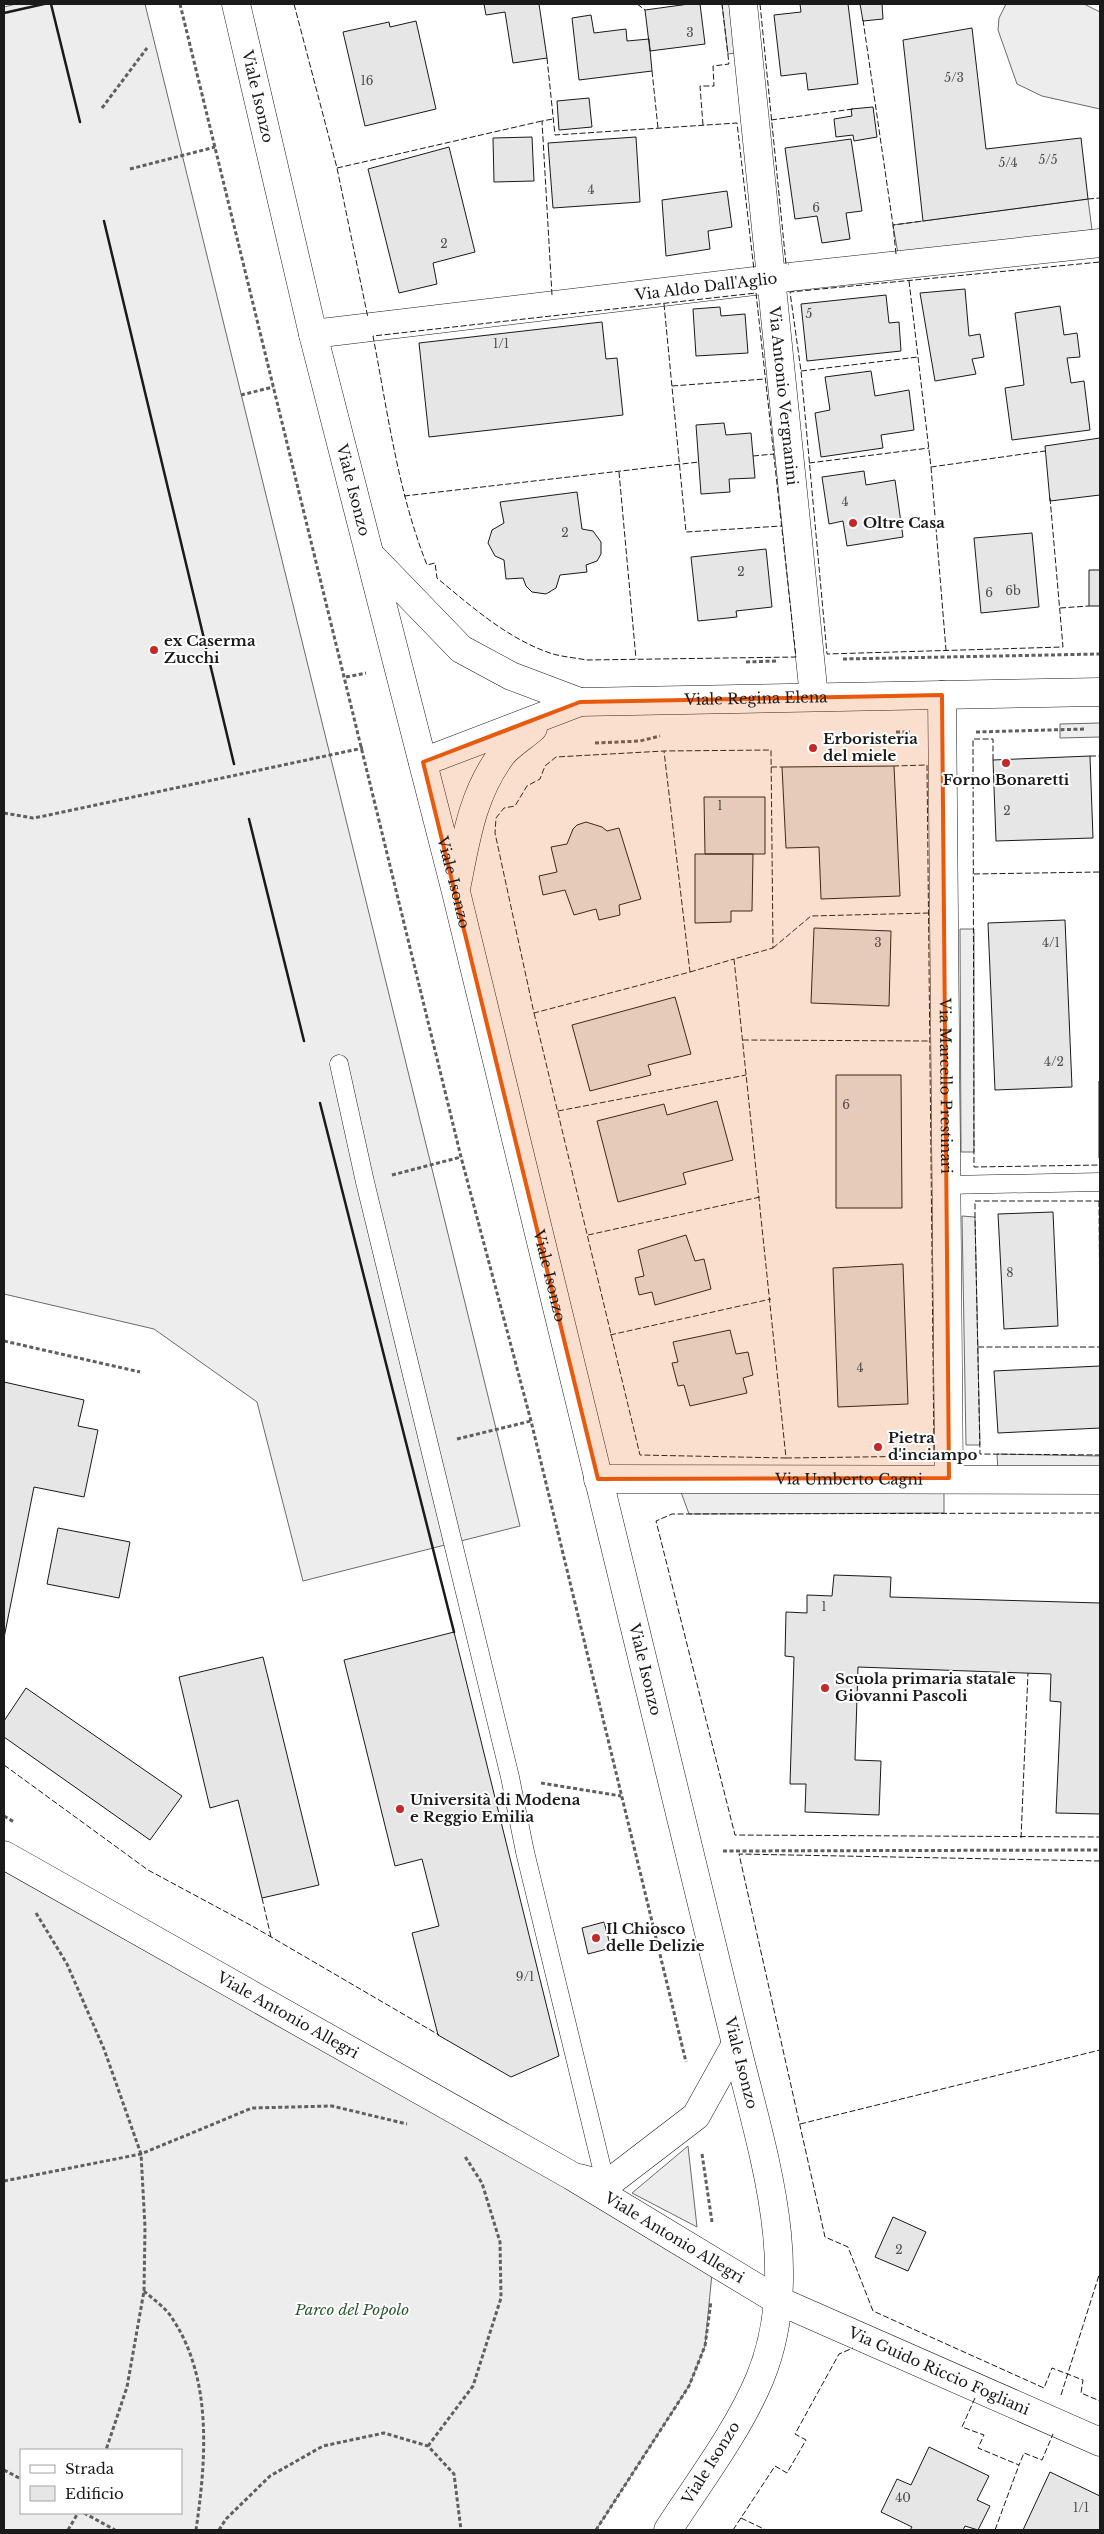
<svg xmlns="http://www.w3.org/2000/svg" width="1104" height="2534" font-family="'Libre Baskerville',serif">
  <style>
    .built { fill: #ededed; stroke: #6a6a6a; fill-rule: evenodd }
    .building { fill: #e6e6e6; stroke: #1a1a1a }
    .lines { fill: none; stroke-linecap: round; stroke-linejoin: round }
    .service-casing { stroke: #1a1a1a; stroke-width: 19 }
    .minor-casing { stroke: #1a1a1a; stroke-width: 29 }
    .secondary-casing { stroke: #1a1a1a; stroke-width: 29 }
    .path { stroke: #5f5f5f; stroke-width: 3; stroke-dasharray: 4 2.5; stroke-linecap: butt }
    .service { stroke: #fff; stroke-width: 18 }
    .minor { stroke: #fff; stroke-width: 28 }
    .secondary { stroke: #fff; stroke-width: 28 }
    .fence { stroke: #1a1a1a; stroke-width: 1; stroke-dasharray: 6 2.5; stroke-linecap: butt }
    .wall { stroke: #1a1a1a; stroke-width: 2.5 }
    .marked { fill: #e8590c; fill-opacity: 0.2; stroke: #e8590c; stroke-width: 4; stroke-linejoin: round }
    .poi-dot { fill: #c62828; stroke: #fff; stroke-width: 2 }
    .labels { text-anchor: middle; stroke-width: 4; stroke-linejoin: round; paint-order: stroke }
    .number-label { font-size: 12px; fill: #4d4d4d }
    .street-label { font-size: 15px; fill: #1a1a1a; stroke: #fff }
    .poi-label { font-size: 15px; font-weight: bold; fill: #1a1a1a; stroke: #fff; text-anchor: start }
    .park-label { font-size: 15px; font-style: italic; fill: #2b5a34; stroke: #fff }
  </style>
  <rect width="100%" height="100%" fill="#fff"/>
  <!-- built -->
  <path class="built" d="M 16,4 L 145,4 L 520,1526 L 303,1581 L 257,1402 L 154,1329 L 4,1294 L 4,7 Z
    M 722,4 L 736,4 L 742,52 L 728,54 Z
    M 1006,4 L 1084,4 L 1100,12 L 1100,109 L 1042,96 L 1017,84 L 998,30 L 999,18 Z
    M 1088,199 L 1092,230 L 898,254 L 893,225 Z
    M 1100,723 L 1100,737 L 1060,738 L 1060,724 Z
    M 960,929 L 974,929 L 974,1152 L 961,1152 Z
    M 962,1216 L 975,1217 L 980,1445 L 966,1445 Z
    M 997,1454 L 1100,1456 L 1100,1473 L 998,1472 Z
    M 944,1479 L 944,1513 L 689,1514 L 678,1484 Z
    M 4,1856 L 713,2263 L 705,2346 L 689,2386 L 596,2530 L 4,2530 ZM 21,2450 L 181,2450 L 181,2513 L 21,2513 Z
    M 688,2146 L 697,2227 L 632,2193 Z"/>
  <!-- building -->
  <path class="building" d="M 484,4 L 539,4 L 547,58 L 513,63 L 505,12 L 486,15 Z
    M 689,4 L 700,4 L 705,44 L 650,51 L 645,10 Z
    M 800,4 L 848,4 L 858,84 L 808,90 L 806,73 L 781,76 L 774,15 L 801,12 Z
    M 860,4 L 882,4 L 883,19 L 863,21 Z
    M 591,15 L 594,33 L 626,29 L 627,41 L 649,39 L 652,71 L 579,80 L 572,18 Z
    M 416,21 L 436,109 L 365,126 L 343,32 L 389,22 L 390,27 Z
    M 972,28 L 986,149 L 1081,138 L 1088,199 L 923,221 L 903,40 Z
    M 589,98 L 592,127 L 559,130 L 557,101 Z
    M 873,107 L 877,137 L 854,141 L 853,135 L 836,137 L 834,119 L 852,116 L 851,109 Z
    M 532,137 L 534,181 L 494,182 L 493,138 Z
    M 636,137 L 640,202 L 553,208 L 548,143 Z
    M 851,139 L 862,211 L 846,213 L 850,239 L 822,243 L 817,216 L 795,219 L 785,148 Z
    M 449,147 L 475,252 L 433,263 L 437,284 L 399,293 L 368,169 Z
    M 727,191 L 732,227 L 708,231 L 710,249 L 666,256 L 662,200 Z
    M 965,289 L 969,336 L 980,334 L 984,357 L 972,359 L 976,374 L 935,381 L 920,293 Z
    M 886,295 L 889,323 L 899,322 L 901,351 L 807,361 L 801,304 Z
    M 1060,306 L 1064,335 L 1077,333 L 1080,357 L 1067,358 L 1071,383 L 1084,381 L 1090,430 L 1012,440 L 1005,388 L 1024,385 L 1015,313 Z
    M 720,307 L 721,316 L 745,314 L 748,353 L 696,356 L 693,309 Z
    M 602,322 L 606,359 L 617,358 L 623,415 L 429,437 L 419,343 Z
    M 871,371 L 875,396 L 909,390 L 914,430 L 881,435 L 883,448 L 821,457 L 815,413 L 830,410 L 825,377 Z
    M 724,423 L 726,435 L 751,433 L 755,478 L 729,479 L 730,492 L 701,494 L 696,425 Z
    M 1100,438 L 1100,495 L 1050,501 L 1045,446 Z
    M 864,471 L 866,485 L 895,480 L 903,537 L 847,546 L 843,521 L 829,524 L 822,477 Z
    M 577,492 L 582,529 L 593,531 L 601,542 L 601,554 L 597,561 L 586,565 L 587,572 L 560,575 L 556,588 L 546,594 L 532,592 L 526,586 L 523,578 L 506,579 L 504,560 L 495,556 L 488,543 L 492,530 L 504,523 L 500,502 Z
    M 1032,533 L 1039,607 L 981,613 L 974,538 Z
    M 766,549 L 772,607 L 736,611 L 737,617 L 698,621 L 691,557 Z
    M 1089,570 L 1100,570 L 1100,606 L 1089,606 Z
    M 1090,756 L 1093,838 L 996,841 L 993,760 Z
    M 894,766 L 900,896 L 821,899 L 819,847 L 786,848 L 782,767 Z
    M 704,797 L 765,797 L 765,854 L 705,854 Z
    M 586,822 L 602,827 L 607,831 L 619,828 L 641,899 L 619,905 L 620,915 L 599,920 L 596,909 L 574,915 L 565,890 L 543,895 L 539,876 L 557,872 L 551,847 L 567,844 L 573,829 L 577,825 Z
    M 695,854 L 753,854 L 752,911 L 731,911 L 731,922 L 695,923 Z
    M 1065,920 L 1072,1087 L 995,1090 L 988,923 Z
    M 814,928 L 891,931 L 889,1006 L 811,1003 Z
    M 675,997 L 691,1054 L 648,1065 L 651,1075 L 590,1091 L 572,1025 Z
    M 836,1075 L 901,1075 L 902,1208 L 836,1208 Z
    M 1099,1081 L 1100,1081 L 1100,1158 L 1099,1158 Z
    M 717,1101 L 733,1160 L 683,1173 L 686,1184 L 618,1202 L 597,1121 L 664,1104 L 667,1115 Z
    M 1053,1212 L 1058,1326 L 1004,1329 L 998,1214 Z
    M 686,1235 L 695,1261 L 704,1259 L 711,1289 L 655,1305 L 652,1292 L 639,1295 L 635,1278 L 644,1276 L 638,1250 Z
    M 903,1264 L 908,1404 L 838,1407 L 833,1268 Z
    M 730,1330 L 736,1354 L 748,1352 L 753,1375 L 743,1378 L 747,1393 L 690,1406 L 684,1385 L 678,1386 L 672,1363 L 678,1362 L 673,1342 Z
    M 1100,1366 L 1100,1428 L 998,1433 L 994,1371 Z
    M 4,1382 L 84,1400 L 78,1426 L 98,1430 L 84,1497 L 34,1487 L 4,1638 Z
    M 58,1528 L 130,1542 L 119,1598 L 47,1584 Z
    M 834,1575 L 891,1577 L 890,1597 L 1100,1603 L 1100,1814 L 1056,1813 L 1061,1702 L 1050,1701 L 1051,1674 L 858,1667 L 855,1760 L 881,1761 L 879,1815 L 805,1812 L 806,1784 L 790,1784 L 794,1657 L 785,1656 L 786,1612 L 807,1613 L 807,1595 L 832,1596 Z
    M 454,1632 L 559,2056 L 511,2077 L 438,2035 L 412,1933 L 439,1926 L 422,1859 L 395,1866 L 344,1660 Z
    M 263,1657 L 319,1885 L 262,1898 L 238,1800 L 210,1808 L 179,1677 Z
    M 26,1688 L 182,1796 L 150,1840 L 4,1737 L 4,1721 Z
    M 604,1922 L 611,1948 L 588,1954 L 582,1928 Z
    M 893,2217 L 926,2232 L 908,2271 L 875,2257 Z
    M 929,2447 L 989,2476 L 977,2500 L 990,2506 L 978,2530 L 965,2526 L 963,2530 L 910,2530 L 912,2527 L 881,2512 L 897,2479 L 911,2485 Z
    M 1050,2472 L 1100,2496 L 1100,2530 L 1023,2530 Z"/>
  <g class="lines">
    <!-- service casing -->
    <g class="service-casing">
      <path id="service" d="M 339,1064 L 365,1182 L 510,1777 L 525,1852 L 606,2185
        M 946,1185 L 1100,1182"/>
    </g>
    <!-- minor casing -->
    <g class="minor-casing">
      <g id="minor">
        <path id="s1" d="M 743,4 L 814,697"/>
        <path id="s2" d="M 313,334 L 771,279 L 1100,243"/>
        <path id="s3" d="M 942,695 L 949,1478"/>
        <path id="s4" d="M 598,1479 L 1100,1480"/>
        <path id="s5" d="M 4,1855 L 572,2176 L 777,2300 L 1100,2442"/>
        <path d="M 579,2178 L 606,2185 L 696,2116 L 736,2044"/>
      </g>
    </g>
    <!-- secondary casing -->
    <g class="secondary-casing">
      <g id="secondary">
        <path id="s6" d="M 236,4 L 313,334 L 456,892 L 736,2044 C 762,2151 804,2271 760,2378 C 738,2431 699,2482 668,2530"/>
        <path d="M 374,559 L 461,649 L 511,676 L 580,702"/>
        <path id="s7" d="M 423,762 L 580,702 L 1100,692"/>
        <path d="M 457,884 C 466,838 473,792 503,753 C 511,744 524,736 533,728"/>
      </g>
    </g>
    <!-- path -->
    <path class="path" d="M 180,4 L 461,1157 L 531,1421 L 686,2062
      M 102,108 L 147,48
      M 130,169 L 215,147
      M 241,395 L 273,387
      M 843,659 L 1100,654
      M 746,662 L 777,661
      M 346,677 L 366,673
      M 896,732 L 910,732
      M 976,732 L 1085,729
      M 595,743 L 640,741 L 660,736
      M 4,813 L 33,818 L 44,816 L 363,748
      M 392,1175 L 461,1157
      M 4,1341 L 140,1372
      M 457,1439 L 531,1421
      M 541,1783 L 621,1796
      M 4,1816 L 14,1822
      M 723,1851 L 1100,1850
      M 36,1913 L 67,1964 L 104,2049 L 141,2154 L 145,2227 L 144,2291 L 127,2387 L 106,2450
      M 702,2154 L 712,2222
      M 4,2181 L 141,2154 L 252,2108 L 332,2106 L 407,2124
      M 144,2291 C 153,2299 166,2308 172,2318 C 213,2379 206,2461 196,2530
      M 428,2446 L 473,2386 L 501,2298 L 500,2242 L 482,2183 L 464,2155
      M 4,2470 L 21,2479
      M 84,2513 L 115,2530
      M 68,2530 L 78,2513
      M 219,2530 L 226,2519 L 270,2476 L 323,2446 L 384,2433 L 428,2446 L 454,2474 L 461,2530
      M 596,2530 L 689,2386 L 705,2346 L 711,2301"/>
    <!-- service -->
    <use href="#service" class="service"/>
    <!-- minor -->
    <use href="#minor" class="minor"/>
    <!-- secondary -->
    <use href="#secondary" class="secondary"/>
    <!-- fence -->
    <path class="fence" d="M 294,4 L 337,168 L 368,318
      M 637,4 L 645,10
      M 760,4 L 786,264 L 789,264
      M 863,20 L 893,225
      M 547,58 L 555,135 L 737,123 L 754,270
      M 652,71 L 658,128
      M 771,120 L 853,109
      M 703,125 L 700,86 L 714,86 L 713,66 L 729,64 L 722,4
      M 337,168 L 542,121
      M 1088,199 L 1100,198
      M 896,254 L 893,225 L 923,221
      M 909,281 L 931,467 L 1045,451 L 1046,453
      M 756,293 L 796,657 L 587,660 C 576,658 564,657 553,654 C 509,640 472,607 437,578 L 435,563 L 427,565 C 398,492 388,414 373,336 Z
      M 552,295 L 542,121 L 553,119
      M 664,304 L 686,532 L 781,526
      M 801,371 L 918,357
      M 672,386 L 765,379
      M 753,456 L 774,454
      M 809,463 L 929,448
      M 931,467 L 946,650
      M 619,472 L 636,659
      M 404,496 L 699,462
      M 1050,498 L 1063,647 L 827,654 L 801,371 L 790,292 L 1100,262
      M 1060,608 L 1089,606
      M 1090,756 L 1100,756
      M 993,760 L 993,739 L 973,739 L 974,1167 L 1100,1165
      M 771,767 L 782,767
      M 974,874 L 1100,872
      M 773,948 L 811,916 L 929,913
      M 690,972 L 734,959
      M 534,1013 L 640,1455 L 786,1458 L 734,959 L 773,948 L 771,750 L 664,751 L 556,757 L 545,766 L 540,779 L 527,786 L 515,806 L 504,808 L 496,818 L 495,833 L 534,1013 L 690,972 L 664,751
      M 743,1040 L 929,1041
      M 558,1111 L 746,1075
      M 1099,1201 L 1100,1330
      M 1100,1201 L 975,1201 L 975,1217 L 980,1454 L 1100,1455
      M 588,1235 L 760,1197
      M 610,1335 L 771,1299
      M 978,1347 L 1100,1347
      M 786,1458 L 934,1456 L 927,765 L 894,766
      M 1100,1513 L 672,1514 L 656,1521 L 735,1835 L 1100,1837
      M 4,1765 L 148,1870 L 254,1927 L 439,2035
      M 1021,1838 L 1028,1673
      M 1100,1861 L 739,1854 L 825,2237 L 848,2247 L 873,2311 L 1044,2388 L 1052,2368 L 1083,2380 L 1081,2393 L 1100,2401
      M 262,1898 L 271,1937
      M 800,2124 L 1100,2050
      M 1061,2395 L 1100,2272
      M 975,2398 L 962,2427 L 984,2435 L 978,2448 L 1019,2465 L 1024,2453 L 1042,2460 L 1053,2434
      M 741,2518 L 766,2530
      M 733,2530 L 775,2466 L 787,2473 L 806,2440 L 795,2434 L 839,2354 L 853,2348
      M 995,2530 L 1019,2465"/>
    <!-- wall -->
    <path class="wall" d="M 51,4 L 80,122
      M 4,13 L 44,4
      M 104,221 L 234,764
      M 249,819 L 304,1041
      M 320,1103 L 454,1632"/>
  </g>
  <!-- marked area -->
  <path class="marked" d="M 942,695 L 949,1478 L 598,1479 L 423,762 L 580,702 Z"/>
  <!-- markers -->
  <g class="poi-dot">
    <circle cx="853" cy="523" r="5"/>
    <circle cx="154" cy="650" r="5"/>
    <circle cx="813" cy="748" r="5"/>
    <circle cx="1006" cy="763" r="5"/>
    <circle cx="878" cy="1447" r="5"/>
    <circle cx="825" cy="1688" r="5"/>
    <circle cx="400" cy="1809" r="5"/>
    <circle cx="596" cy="1938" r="5"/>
  </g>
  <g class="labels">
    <!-- number labels -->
    <g class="number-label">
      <text x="690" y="37">3</text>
      <text x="954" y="82">5/3</text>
      <text x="367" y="85">16</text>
      <text x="1048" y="164">5/5</text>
      <text x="1008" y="167">5/4</text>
      <text x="591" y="194">4</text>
      <text x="816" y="212">6</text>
      <text x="444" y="248">2</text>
      <text x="809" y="318">5</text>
      <text x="501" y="348">1/1</text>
      <text x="845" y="506">4</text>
      <text x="565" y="537">2</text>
      <text x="741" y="576">2</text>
      <text x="1013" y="595">6b</text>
      <text x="989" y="597">6</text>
      <text x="720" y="810">1</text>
      <text x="1007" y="815">2</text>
      <text x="878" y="947">3</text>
      <text x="1051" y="947">4/1</text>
      <text x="1054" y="1066">4/2</text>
      <text x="846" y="1109">6</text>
      <text x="1010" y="1277">8</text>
      <text x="860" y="1372">4</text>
      <text x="824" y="1611">1</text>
      <text x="525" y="1981">9/1</text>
      <text x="899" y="2254">2</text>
      <text x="903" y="2502">40</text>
      <text x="1081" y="2512">1/1</text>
    </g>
    <!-- street labels -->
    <g class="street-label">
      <text dy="5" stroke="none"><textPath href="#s6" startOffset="95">Viale Isonzo</textPath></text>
      <text dy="5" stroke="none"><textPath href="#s2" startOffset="396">Via Aldo Dall'Aglio</textPath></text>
      <text dy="5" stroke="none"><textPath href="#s1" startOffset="394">Via Antonio Vergnanini</textPath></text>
      <text dy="5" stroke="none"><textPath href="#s6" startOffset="500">Viale Isonzo</textPath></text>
      <text dy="5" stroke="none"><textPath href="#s7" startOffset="344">Viale Regina Elena</textPath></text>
      <text dy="5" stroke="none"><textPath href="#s6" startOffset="905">Viale Isonzo</textPath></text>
      <text dy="5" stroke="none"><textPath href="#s3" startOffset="391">Via Marcello Prestinari</textPath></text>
      <text dy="5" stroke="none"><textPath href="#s6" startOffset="1310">Viale Isonzo</textPath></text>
      <text dy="5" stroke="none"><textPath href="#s4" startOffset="251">Via Umberto Cagni</textPath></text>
      <text dy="5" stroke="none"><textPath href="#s6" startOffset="1715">Viale Isonzo</textPath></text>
      <text dy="5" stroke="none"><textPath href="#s5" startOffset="326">Viale Antonio Allegri</textPath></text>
      <text dy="5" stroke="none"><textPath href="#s6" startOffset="2120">Viale Isonzo</textPath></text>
      <text dy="5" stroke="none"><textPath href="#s5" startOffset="772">Viale Antonio Allegri</textPath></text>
      <text dy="5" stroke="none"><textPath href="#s5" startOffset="1069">Via Guido Riccio Fogliani</textPath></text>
      <text transform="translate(711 2463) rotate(-58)" y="5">Viale Isonzo</text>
    </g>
    <!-- poi labels -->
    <g class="poi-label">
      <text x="863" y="528">Oltre Casa</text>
      <text x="164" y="646">ex Caserma<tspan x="164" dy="17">Zucchi</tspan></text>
      <text x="823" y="744">Erboristeria<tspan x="823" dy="17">del miele</tspan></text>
      <text x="1006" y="785" text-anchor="middle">Forno Bonaretti</text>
      <text x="888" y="1443">Pietra<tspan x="888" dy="17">d'inciampo</tspan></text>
      <text x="835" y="1684">Scuola primaria statale<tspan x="835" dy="17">Giovanni Pascoli</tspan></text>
      <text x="410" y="1805">Università di Modena<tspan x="410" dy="17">e Reggio Emilia</tspan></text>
      <text x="606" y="1934">Il Chiosco<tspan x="606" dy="17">delle Delizie</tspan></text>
    </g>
    <!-- park labels -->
    <g class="park-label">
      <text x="352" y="2315">Parco del Popolo</text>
    </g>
  </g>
  <!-- border -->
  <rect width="1104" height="2534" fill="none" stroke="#1a1a1a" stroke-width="10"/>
  <!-- legend -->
  <rect x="20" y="2449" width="162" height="65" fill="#ffffff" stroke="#a3a3a3"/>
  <rect x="30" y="2465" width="25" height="8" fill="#ffffff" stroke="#a3a3a3"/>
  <text x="65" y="2474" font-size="15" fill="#1a1a1a">Strada</text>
  <rect x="30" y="2486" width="25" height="15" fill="#e6e6e6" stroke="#a3a3a3"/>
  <text x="65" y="2499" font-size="15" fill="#1a1a1a">Edificio</text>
</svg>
